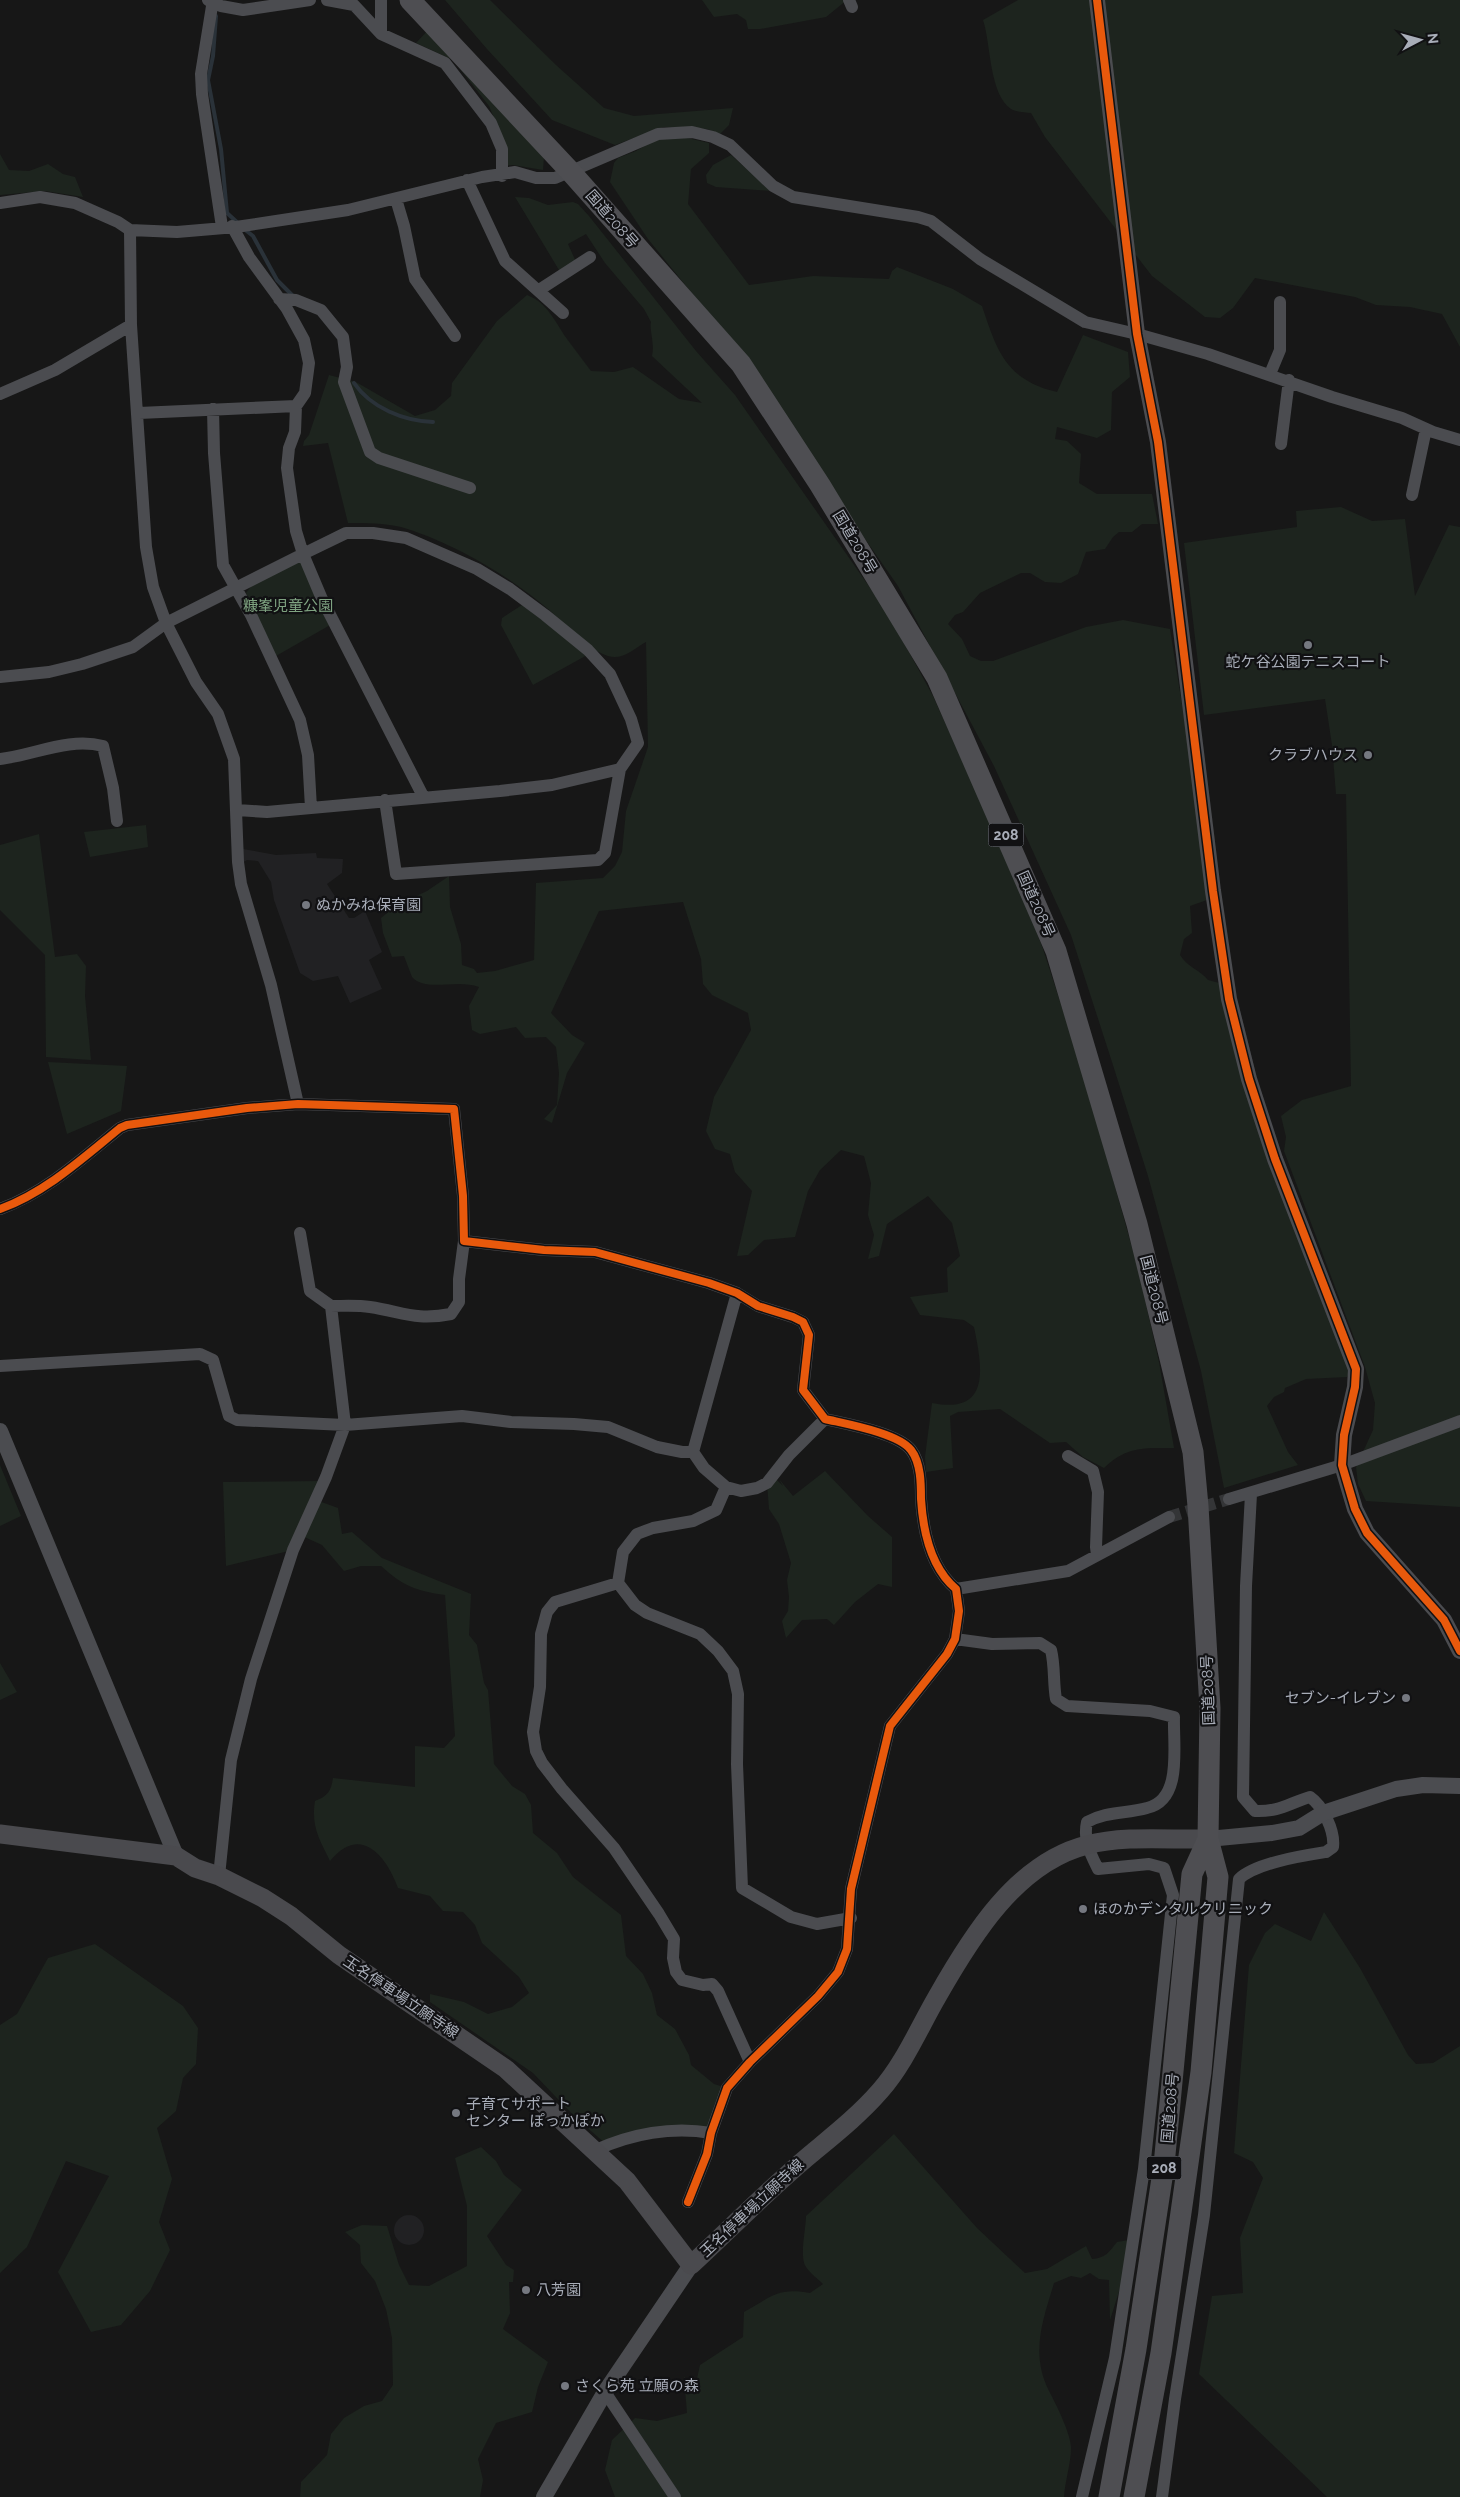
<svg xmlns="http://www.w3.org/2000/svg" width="1460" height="2497" font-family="Raleway,'Noto Sans JP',sans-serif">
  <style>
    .built { fill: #212123 }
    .green { fill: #1d241e }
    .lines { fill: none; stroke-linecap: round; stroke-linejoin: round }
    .stream { stroke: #2a3239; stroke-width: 4 }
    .minor-tunnel { stroke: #343537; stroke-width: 12; stroke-dasharray: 12 6; stroke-linecap: butt }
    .minor { stroke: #4b4c50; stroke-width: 12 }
    .tertiary { stroke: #4b4c50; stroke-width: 16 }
    .secondary { stroke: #4a4a4e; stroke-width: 19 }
    .trunk { stroke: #4e4e52; stroke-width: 21 }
    .cycleway-casing { stroke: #111113; stroke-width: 11 }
    .cycleway { stroke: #e8590c; stroke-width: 8 }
    .poi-dot { fill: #757880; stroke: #111113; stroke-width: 2 }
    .labels { text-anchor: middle; stroke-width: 4.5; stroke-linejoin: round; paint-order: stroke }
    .shield { fill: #111113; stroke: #7b7e86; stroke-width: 1 }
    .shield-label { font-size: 14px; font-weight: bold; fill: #a8adb8 }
    .street-label { font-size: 15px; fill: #a8adb8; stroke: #111113 }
    .park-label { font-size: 15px; fill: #7fa381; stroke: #111113 }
    .poi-label { font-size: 15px; fill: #a8adb8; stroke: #111113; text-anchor: start }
  </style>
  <rect width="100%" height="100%" fill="#171717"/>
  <!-- built -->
  <path class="built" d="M 243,849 L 276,855 L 316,853 L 317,858 L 343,859 L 342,873 L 327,884 L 349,918 L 354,918 L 365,911 L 382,952 L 369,960 L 382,989 L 350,1003 L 338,976 L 313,981 L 300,973 L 274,900 L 271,882 L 258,861 L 247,860 L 242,863 Z
    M394 2230a15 15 0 1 1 30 0a15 15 0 1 1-30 0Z"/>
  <!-- green -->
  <path class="green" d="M 445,0 L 490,0 L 556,65 L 604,108 L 634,116 L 733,108 L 729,125 L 720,134 L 707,129 L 664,127 L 615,145 L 552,120 L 487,49 Z
    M 702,0 L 847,0 L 826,17 L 760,29 L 748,29 L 746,20 L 737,14 L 714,17 Z
    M 1018,0 L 1460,0 L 1460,347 L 1442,314 L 1410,307 L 1376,305 L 1355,297 L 1255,278 L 1233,308 L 1220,318 L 1205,317 L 1152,276 L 1045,137 L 1031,113 C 1025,112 1016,112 1011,109 C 989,94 991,44 983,20 Z
    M 430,28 L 544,157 L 543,170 L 513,165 L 500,166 L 495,120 L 489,106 L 453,60 L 416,43 Z
    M 679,136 L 709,143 L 709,153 L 691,169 L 688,204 L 749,285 L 813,276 L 889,279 L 892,271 L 897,267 L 953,289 L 982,306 C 997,351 1006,380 1057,392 L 1083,335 L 1128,352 L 1130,377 L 1112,392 L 1111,430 L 1097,438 L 1057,427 L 1055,439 L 1067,441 L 1081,454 L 1079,483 L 1097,494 L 1152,494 L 1158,524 L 1142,524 L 1132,532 L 1119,532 L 1113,537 L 1105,549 L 1086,552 L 1078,574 L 1061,583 L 1045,582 L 1030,573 L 1021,573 L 980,593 L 963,612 L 955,615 L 948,624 L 962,639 L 970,656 L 981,661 L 993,661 L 1086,627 L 1123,620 L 1170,629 L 1212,894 L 1207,900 L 1190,906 L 1192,933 L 1184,939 L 1180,955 C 1187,967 1200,970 1208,980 L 1223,984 L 1349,1373 L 1347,1377 L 1306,1379 L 1285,1388 L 1284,1392 L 1274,1397 L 1267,1406 L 1288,1452 L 1298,1465 L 1224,1488 L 1201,1371 L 1148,1176 L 1112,1062 L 1071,935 L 994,766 L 898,586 L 699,302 L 648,239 L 610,182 L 614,163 L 618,158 L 636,151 L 653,141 Z
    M 0,154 L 9,170 L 29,171 L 48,164 L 63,174 L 75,177 L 83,197 L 45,191 L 0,195 Z
    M 731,155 L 771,191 L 716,187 L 707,183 L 706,175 L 713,165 Z
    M 515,197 L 529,198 L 548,205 L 573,202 L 578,204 L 589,216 L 696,351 L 735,395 L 887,612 L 933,696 L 1014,875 L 1042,946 L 1083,1072 L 1138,1269 L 1159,1362 L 1174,1448 C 1143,1448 1127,1446 1104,1468 L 1083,1457 L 1066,1442 L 1050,1443 L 1000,1409 L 958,1412 L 950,1416 L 953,1468 L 926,1472 L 925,1457 L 932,1403 C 992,1415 982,1366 974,1327 L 964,1320 L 920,1315 L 910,1297 L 948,1292 L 947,1268 L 960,1256 L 952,1223 L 928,1196 L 887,1224 L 879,1256 L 868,1259 L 874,1235 L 868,1215 L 871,1183 L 864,1156 L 841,1150 L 820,1170 L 808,1191 L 795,1237 L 764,1240 L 748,1255 L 737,1256 L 752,1191 L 735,1172 L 730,1154 L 715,1149 L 706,1131 L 714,1097 L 751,1030 L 748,1013 L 712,995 L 703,984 L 701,959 L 683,902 L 599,911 L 551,1013 L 572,1035 L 585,1043 L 567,1073 L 552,1123 L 544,1119 L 557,1105 L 559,1073 L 556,1047 L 546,1037 L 525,1038 L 516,1027 L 480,1034 L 472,1030 L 469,1006 L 479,987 C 456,978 427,993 412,977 L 404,956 L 392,957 L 383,933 L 381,918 L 397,905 L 427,891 L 449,876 L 450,907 L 461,944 L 462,965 L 474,969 L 477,973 L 495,971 L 534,960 L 536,883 L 603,878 L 615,866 L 622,852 L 626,811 L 648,747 L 646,642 C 635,648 622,661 608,656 C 584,648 566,625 548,609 C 510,576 450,541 401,527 C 384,523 366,523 348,523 L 328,443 L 303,446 L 304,441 L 309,435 L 329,375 L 356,382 L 415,416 L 435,410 L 451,396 L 452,383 L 497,321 L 527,295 C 548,303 555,322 567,339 C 575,350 583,360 591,371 L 614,372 L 633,367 L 679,399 L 702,403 L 652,356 C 655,344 649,329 651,322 L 644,309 L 605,263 L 586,234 L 568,244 L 577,264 L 562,275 Z
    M 1341,507 L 1372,521 L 1405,519 L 1415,596 L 1449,525 L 1460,527 L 1460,1507 L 1366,1501 L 1358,1484 L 1356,1467 L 1373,1430 L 1375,1403 L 1365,1367 L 1284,1151 L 1286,1137 L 1281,1116 L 1302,1100 L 1351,1086 L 1346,794 L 1336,794 L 1332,745 L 1325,699 L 1204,715 L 1184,543 L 1297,527 L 1296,511 Z
    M 301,560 L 332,624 L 276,656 L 246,593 L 252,585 Z
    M 522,605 L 589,654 L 533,685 L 501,625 L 502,618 Z
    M 146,825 L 148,847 L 90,857 L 84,832 Z
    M 39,834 L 55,957 L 77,954 L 86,966 L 85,996 L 91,1060 L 46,1057 L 45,955 L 0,910 L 0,845 Z
    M 48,1062 L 127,1066 L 121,1111 L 67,1134 Z
    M 0,1465 L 21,1516 L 0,1526 Z
    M 825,1471 L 868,1516 L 892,1537 L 892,1587 L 878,1584 L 855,1602 L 834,1625 L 827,1619 L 802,1620 L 786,1638 L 782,1621 L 788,1611 L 789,1597 L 787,1580 L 791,1563 L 779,1524 L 769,1509 L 767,1483 L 774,1477 L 783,1486 L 779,1479 L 793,1496 Z
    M 323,1481 L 316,1500 L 338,1508 L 342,1534 L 352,1532 L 382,1558 L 471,1594 L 469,1635 L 477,1645 L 484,1683 L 488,1690 L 494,1764 L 512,1786 L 525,1794 L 531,1805 L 533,1833 L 557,1853 L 573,1877 L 621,1915 L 626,1956 L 643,1974 L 652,1993 L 657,2015 L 675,2029 L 689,2055 L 691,2065 L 714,2084 L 727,2088 L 711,2133 L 690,2129 L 606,2144 L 576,2118 L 533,2073 L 430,2002 L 430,1994 L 464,2002 L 488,2014 L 512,2007 L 529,1993 L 519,1977 L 482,1943 L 475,1925 L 463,1912 L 443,1911 L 430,1896 L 398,1888 C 386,1855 360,1824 330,1861 C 319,1839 311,1826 315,1801 C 328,1796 331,1791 333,1778 L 415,1787 L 415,1746 L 444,1748 L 455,1736 L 445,1595 C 416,1591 403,1586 381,1566 L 361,1566 L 344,1571 L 322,1545 L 300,1535 L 293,1550 L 226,1566 L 223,1482 Z
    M 0,1663 L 17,1692 L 0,1700 Z
    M 1324,1912 L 1360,1968 L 1408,2055 L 1416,2064 L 1433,2063 L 1460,2046 L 1460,2497 L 1327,2497 L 1199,2374 L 1212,2296 L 1243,2293 L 1240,2238 L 1263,2178 L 1253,2162 L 1234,2153 L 1249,1965 L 1265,1933 L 1275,1924 L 1311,1941 Z
    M 95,1944 L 183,2006 L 198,2028 L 196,2064 L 183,2078 L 176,2111 L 157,2128 L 172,2179 L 159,2222 L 170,2250 L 150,2291 L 121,2325 L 91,2332 L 58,2272 L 109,2176 L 66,2161 L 27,2247 L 0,2273 L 0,2025 L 17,2014 L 48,1958 Z
    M 894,2134 L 977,2228 L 1025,2273 L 1047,2269 L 1086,2246 L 1092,2259 C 1106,2258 1109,2252 1117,2242 L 1129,2240 L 1123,2279 L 1110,2320 L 1109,2280 L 1099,2279 L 1090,2273 L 1081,2278 L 1071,2276 L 1054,2283 C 1043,2320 1030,2353 1049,2391 C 1056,2404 1071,2434 1071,2448 C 1071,2463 1065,2481 1064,2497 L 615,2497 L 605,2470 L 612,2440 L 635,2418 L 657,2421 L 687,2413 L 684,2377 L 696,2383 L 700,2365 L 743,2337 L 744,2312 C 770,2298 777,2287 810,2293 L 823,2284 C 818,2279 810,2273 806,2267 C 799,2257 806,2229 806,2216 Z
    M 481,2147 L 496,2161 L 504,2175 L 522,2190 L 487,2236 L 506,2265 L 514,2270 L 513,2282 L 509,2282 L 510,2313 L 503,2329 L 548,2362 L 538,2387 L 532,2412 L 496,2423 L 478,2459 L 483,2480 L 480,2497 L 300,2497 L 301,2482 L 327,2455 L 331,2434 L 344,2418 L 364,2406 L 382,2401 L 393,2385 L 392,2338 L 386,2309 L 375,2281 L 361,2263 L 360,2245 L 345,2232 L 362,2225 L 387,2226 L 399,2265 L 409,2285 L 429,2286 L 467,2266 L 467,2206 L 455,2158 Z"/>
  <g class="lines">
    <!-- stream -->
    <path class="stream" d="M 216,16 L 213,56 L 208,80 L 221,149 L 227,213 L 239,224
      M 244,229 L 253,236 L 277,280 L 294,297
      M 354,383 C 371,408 404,421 433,422"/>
    <!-- minor-tunnel -->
    <path class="minor-tunnel" d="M 1169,1517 L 1229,1499"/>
    <!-- minor -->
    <path class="minor" d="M 208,0 L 221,6 L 243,10 L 310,0
      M 213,0 L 201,74 L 202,94 L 222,227
      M 327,0 L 354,5 L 381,34 L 445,63 L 491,123 L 502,149 L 502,176
      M 381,0 L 381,34
      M 849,0 L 852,7
      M 467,180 L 505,261 L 563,313
      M 396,199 L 404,226 L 415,279 L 455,336
      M 0,203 L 40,197 L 75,203 L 118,222 L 130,230 L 177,232 L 236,227 L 348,210 L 482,177 L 515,172 L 536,178 L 555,178 L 658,134 L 692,132 L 713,137 L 730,145 L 773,186 L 793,197 L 918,217 L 931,221 L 980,259 L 1085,322 L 1137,334 L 1208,354 L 1332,397 L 1402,418 L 1433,432 L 1460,440
      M 232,226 L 249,257 L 287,309 L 304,340 L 309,363 L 305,393 L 296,406 L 295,432 L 289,448 L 287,468 L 296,531 L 303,554 L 322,599 L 424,798
      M 130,230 L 131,325 L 146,547 L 153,587 L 166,623 L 196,682 L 218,714 L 234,759 L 238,862 L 241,884 L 271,985 L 298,1104
      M 539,290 L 590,257
      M 279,299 L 296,300 L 321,310 L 343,337 L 347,367 L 344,382 L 370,452 L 379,458 L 470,488
      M 1270,374 L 1280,350 L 1280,302
      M 0,394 L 55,370 L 131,325
      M 213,409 L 214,453 L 223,565 L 251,615 L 300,720 L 308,755 L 311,808
      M 139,413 L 296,406
      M 1281,444 L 1289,380
      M 1412,495 L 1426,429
      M 0,677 L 49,672 L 82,664 L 133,647 L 166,623 L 303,554 L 346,533 L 373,533 L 406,538 L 477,569 L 510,589 L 545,615 L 588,650 L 610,674 L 631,719 L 638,743 L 620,769 L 605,853 L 598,860 L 396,874 L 385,800
      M 0,759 C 34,755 69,737 103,746 L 113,788 L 117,821
      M 237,810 L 267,812 L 311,808 L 500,791 L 552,785 L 620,769
      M 0,1209 C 45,1193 83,1158 120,1128 L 127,1125 L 247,1108 L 298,1104 L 454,1109 L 463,1196 L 464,1241 L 544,1250 L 595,1252 L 709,1283 L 737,1293 L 758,1306 L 793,1317 L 803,1322 L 809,1335 L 803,1390 L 825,1419 C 846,1424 898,1433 911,1450 C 921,1463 921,1484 921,1499 C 923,1531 930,1567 956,1589 L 959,1611 L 955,1639 L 947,1654 L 890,1726 L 851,1889 L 847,1949 L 838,1972 L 818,1996 L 750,2062 L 727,2088 L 711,2133 L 707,2154 L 688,2202
      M 331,1306 C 344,1306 357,1305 370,1307 C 403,1312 416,1321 451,1314 L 459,1302 L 459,1279 L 464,1241
      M 0,1366 L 200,1354 L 213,1360 L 229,1416 L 237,1420 L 345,1425 L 462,1416 L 511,1422 L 574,1424 L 608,1427 L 657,1447 L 682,1452 L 693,1452 L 704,1468 L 726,1487 L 741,1491 L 757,1488 L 767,1483 L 789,1455 L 825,1419
      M 693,1452 L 737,1293
      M 1068,1456 L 1093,1471 L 1098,1492 L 1096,1547 L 1097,1555
      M 726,1487 L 716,1510 L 693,1521 L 653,1528 L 637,1534 L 623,1552 L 618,1583 L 635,1605 L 647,1613 L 700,1634 L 718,1651 L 733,1671 L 738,1694 L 737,1764 L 742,1888 L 791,1917 L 817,1924 L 851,1918
      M 1229,1499 L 1342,1465 L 1460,1421
      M 618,1583 L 555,1602 L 547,1612 L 541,1634 L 540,1687 L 533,1732 L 536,1751 L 542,1763 L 562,1789 L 614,1848 L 659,1914 L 674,1939 L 673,1958 L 676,1972 L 682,1980 L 703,1985 L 712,1984 L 718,1991 L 750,2062
      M 956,1589 L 1068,1571 L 1169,1517
      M 955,1639 L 992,1644 L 1040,1643 L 1051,1650 C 1055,1666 1053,1682 1056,1699 L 1067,1706 L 1150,1711 L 1174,1717 C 1173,1746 1183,1800 1147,1808 C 1126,1814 1107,1811 1087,1822 C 1083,1840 1090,1853 1098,1869 L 1149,1864 L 1164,1868 L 1173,1895 L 1144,2169 L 1115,2358 L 1082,2497
      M 219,1876 L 231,1760 L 251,1679 L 293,1550 L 326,1477 L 345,1425 L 331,1306 L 310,1291 L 300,1233
      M 596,2150 C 631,2134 672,2126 711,2133
      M 605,2392 L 675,2497
      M 1162,2497 L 1175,2399 L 1204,2215 L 1239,1879 C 1256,1863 1301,1856 1326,1852 L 1333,1847 C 1335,1831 1323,1806 1310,1797 C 1289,1803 1280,1812 1255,1811 L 1243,1797 L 1246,1586 L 1251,1494"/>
    <!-- tertiary -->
    <path class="tertiary" d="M 1097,0 L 1137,334 L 1158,442 L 1213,891 L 1229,999 L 1249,1079 L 1275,1159 L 1356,1369 L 1355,1387 L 1344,1435 L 1342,1465 L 1355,1509 L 1367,1533 L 1444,1620 L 1460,1651
      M 0,1431 L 176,1856
      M 1208,1839 L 1272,1833 L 1299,1828 L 1323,1813 L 1396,1789 L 1423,1785 L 1460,1786
      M 544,2497 L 605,2392 L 691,2265"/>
    <!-- secondary -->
    <path class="secondary" d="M 0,1834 L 176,1856 L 195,1868 L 219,1876 L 263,1898 L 291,1916 L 339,1955 L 506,2069 L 627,2181 L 691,2265 C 731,2228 769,2189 811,2154 C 835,2134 859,2115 880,2091 C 904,2064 919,2028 937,1997 C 971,1937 1016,1863 1087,1845 C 1125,1835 1169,1840 1208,1839"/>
    <!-- trunk -->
    <path class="trunk" d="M 410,0 L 569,170 L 741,364 L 820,485 L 937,678 L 1056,951 L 1137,1224 L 1193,1452 L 1198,1506 L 1210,1708 L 1208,1839 L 1218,1877 L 1201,2072 L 1161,2353 L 1134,2497
      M 1109,2497 L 1136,2349 L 1164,2165 L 1192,1874 L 1208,1839"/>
    <!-- cycleway casing -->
    <g class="cycleway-casing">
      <path id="cycleway" d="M 1097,0 L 1137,334 L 1158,442 L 1213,891 L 1229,999 L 1249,1079 L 1275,1159 L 1356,1369 L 1355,1387 L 1344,1435 L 1342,1465 L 1355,1509 L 1367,1533 L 1444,1620 L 1460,1651
        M 0,1209 C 45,1193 83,1158 120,1128 L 127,1125 L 247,1108 L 298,1104 L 454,1109 L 463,1196 L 464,1241 L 544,1250 L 595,1252 L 709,1283 L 737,1293 L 758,1306 L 793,1317 L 803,1322 L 809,1335 L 803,1390 L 825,1419 C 846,1424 898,1433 911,1450 C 921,1463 921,1484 921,1499 C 923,1531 930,1567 956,1589 L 959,1611 L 955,1639 L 947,1654 L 890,1726 L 851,1889 L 847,1949 L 838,1972 L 818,1996 L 750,2062 L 727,2088 L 711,2133 L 707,2154 L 688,2202"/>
    </g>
    <!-- cycleway -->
    <use href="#cycleway" class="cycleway"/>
  </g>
  <!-- markers -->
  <g class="poi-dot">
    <circle cx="1308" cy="645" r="5"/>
    <circle cx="1368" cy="755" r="5"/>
    <circle cx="306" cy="905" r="5"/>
    <circle cx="1406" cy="1698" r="5"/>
    <circle cx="1083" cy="1909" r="5"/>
    <circle cx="456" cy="2113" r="5"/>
    <circle cx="526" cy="2290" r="5"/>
    <circle cx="565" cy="2386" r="5"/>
  </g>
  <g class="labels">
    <!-- shield labels -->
    <g class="shield">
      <rect x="988.5" y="823.5" width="35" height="23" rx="4"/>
      <rect x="1146.5" y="2156.5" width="35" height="23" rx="4"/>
    </g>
    <g class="shield-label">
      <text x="1006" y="840">208</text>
      <text x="1164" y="2173">208</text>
    </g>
    <!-- street labels -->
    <g class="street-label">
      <text transform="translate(612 219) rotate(49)" y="5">国道208号</text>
      <text transform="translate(855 542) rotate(59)" y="5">国道208号</text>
      <text transform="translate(1036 904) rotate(66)" y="5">国道208号</text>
      <text transform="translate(1154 1290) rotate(76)" y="5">国道208号</text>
      <text transform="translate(1208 1690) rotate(-92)" y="5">国道208号</text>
      <text transform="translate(401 1997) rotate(34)" y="5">玉名停車場立願寺線</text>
      <text transform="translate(1170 2108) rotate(-85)" y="5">国道208号</text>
      <text transform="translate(752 2208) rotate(-43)" y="5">玉名停車場立願寺線</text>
    </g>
    <!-- park labels -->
    <g class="park-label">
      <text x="288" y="611">糠峯児童公園</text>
    </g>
    <!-- poi labels -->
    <g class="poi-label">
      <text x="1308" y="667" text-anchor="middle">蛇ケ谷公園テニスコート</text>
      <text x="1358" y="760" text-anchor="end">クラブハウス</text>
      <text x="316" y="910">ぬかみね保育園</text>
      <text x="1396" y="1703" text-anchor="end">セブン-イレブン</text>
      <text x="1093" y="1914">ほのかデンタルクリニック</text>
      <text x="466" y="2109">子育てサポート<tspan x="466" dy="17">センター ぽっかぽか</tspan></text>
      <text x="536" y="2295">八芳園</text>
      <text x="575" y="2391">さくら苑 立願の森</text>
    </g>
  </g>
  <!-- north arrow -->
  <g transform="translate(1420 40) rotate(84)" stroke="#111113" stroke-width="4" paint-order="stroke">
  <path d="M0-4L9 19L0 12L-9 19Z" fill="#a8adb8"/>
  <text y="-8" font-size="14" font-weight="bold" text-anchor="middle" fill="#a8adb8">N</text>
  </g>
</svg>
